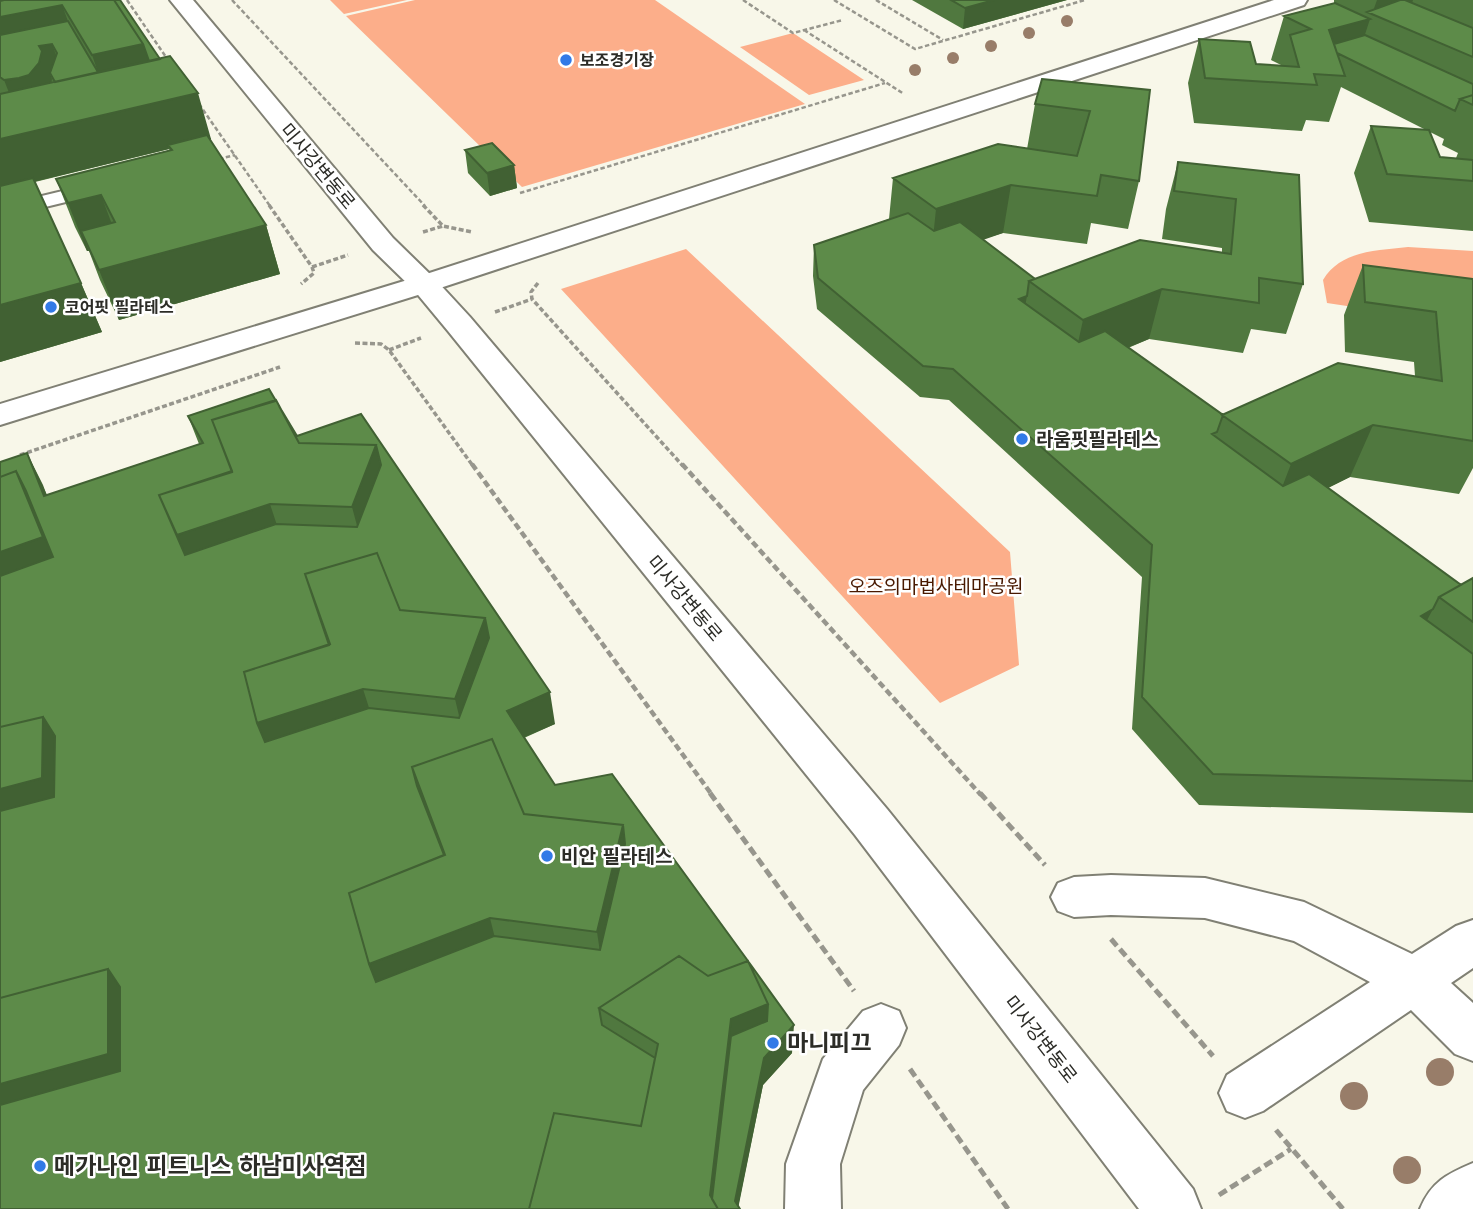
<svg xmlns="http://www.w3.org/2000/svg" width="1473" height="1209" font-family="'DejaVu Sans','Noto Sans KR',sans-serif">
  <style>
    .green { fill: #fcae8a }
    .lines { fill: none; stroke-linecap: round; stroke-linejoin: round }
    .service-casing { stroke: #808074; stroke-width: 4 }
    .pedestrian-casing { stroke: #808074; stroke-width: 4 }
    .tertiary-casing { stroke: #808074; stroke-width: 4 }
    .secondary-casing { stroke: #808074; stroke-width: 4 }
    .path-far3 { stroke: #97968d; stroke-width: 2.5; stroke-dasharray: 4.5 2.5; stroke-linecap: butt }
    .path-far2 { stroke: #97968d; stroke-width: 3.5; stroke-dasharray: 5 2.5; stroke-linecap: butt }
    .path-far1 { stroke: #97968d; stroke-width: 4.5; stroke-dasharray: 7 3.5; stroke-linecap: butt }
    .path { stroke: #97968d; stroke-width: 5; stroke-dasharray: 9 4.5; stroke-linecap: butt }
    .service { fill: #fff; fill-rule: evenodd }
    .pedestrian { fill: #fff; fill-rule: evenodd }
    .tertiary { fill: #fff; fill-rule: evenodd }
    .secondary { fill: #fff; fill-rule: evenodd }
    .tree { fill: #987d69 }
    .wall { fill: #50783f; fill-rule: evenodd }
    .shaded-wall { fill: #416133 }
    .building { fill: #5d8b49; stroke: #416133; stroke-width: 2; fill-rule: evenodd }
    .poi-dot { fill: #327ae7; stroke: #fff; stroke-width: 2.5 }
    .labels { text-anchor: middle; stroke-width: 5; stroke-linejoin: round; paint-order: stroke }
    .far-poi-label { font-size: 16px; font-weight: bold; fill: #2c2c27; stroke: #fff; text-anchor: start }
    .street-label { font-size: 19px; fill: #2c2c27; stroke: #fff }
    .poi-label { font-size: 19px; font-weight: bold; fill: #2c2c27; stroke: #fff; text-anchor: start }
    .park-label { font-size: 19px; fill: #491900; stroke: #fff }
    .near-poi-label { font-size: 23px; font-weight: bold; fill: #2c2c27; stroke: #fff; text-anchor: start }
  </style>
  <rect width="100%" height="100%" fill="#f8f7e9"/>
  <!-- green -->
  <path class="green" d="M 330,0 L 407,0 L 344,14 Z
    M 415,0 L 655,0 L 805,104 L 522,187 L 346,16 Z
    M 793,33 L 864,80 L 809,95 L 740,47 Z
    M 1408,247 L 1473,251 L 1473,325 L 1327,303 L 1323,280 C 1341,250 1376,251 1408,247 Z
    M 686,249 L 1010,552 L 1019,665 L 940,703 L 561,289 Z"/>
  <g class="lines">
    <!-- service casing -->
    <g class="service-casing">
      <path id="service" d="M 100,182 L 110,188 L 107,192 L 0,218 L 0,206 Z"/>
    </g>
    <!-- pedestrian casing -->
    <g class="pedestrian-casing">
      <path id="pedestrian" d="M 1111,875 L 1205,878 L 1304,902 L 1412,954 L 1456,926 L 1473,920 L 1473,968 L 1451,983 L 1473,1003 L 1473,1061 L 1455,1054 L 1411,1010 L 1263,1111 L 1245,1118 L 1227,1111 L 1219,1093 L 1227,1075 L 1370,982 L 1294,941 L 1205,918 L 1111,915 L 1074,917 L 1058,911 L 1051,897 L 1058,883 L 1074,877 Z
        M 881,1004 L 899,1011 L 906,1028 L 899,1045 L 863,1090 L 840,1164 L 841,1209 L 785,1209 L 786,1164 L 823,1059 L 863,1011 Z
        M 1473,1163 L 1473,1209 L 1420,1209 C 1431,1182 1447,1174 1473,1163 Z"/>
    </g>
    <!-- tertiary casing -->
    <g class="tertiary-casing">
      <path id="tertiary" d="M 1274,0 L 1307,0 L 1304,5 L 434,290 L 0,425 L 0,404 L 414,278 Z"/>
    </g>
    <!-- secondary casing -->
    <g class="secondary-casing">
      <path id="secondary" d="M 170,0 L 193,0 L 393,238 L 434,278 L 470,317 L 887,809 L 1193,1189 L 1201,1209 L 1139,1209 L 855,835 L 448,331 L 414,290 L 373,250 Z"/>
    </g>
    <!-- path-far3 -->
    <path class="path-far3" d="M 127,0 L 168,60
      M 232,0 L 425,206
      M 743,0 L 793,33 L 843,20
      M 834,0 L 915,49 L 1085,0
      M 876,0 L 943,40
      M 804,30 L 904,94
      M 199,104 L 270,206
      M 219,159 L 235,155
      M 520,193 L 885,83"/>
    <!-- path-far2 -->
    <path class="path-far2" d="M 269,205 L 312,267 L 314,273 L 301,284
      M 423,205 L 443,226 L 472,232
      M 423,232 L 443,226
      M 312,267 L 348,255
      M 538,283 L 531,292 L 532,299 L 683,466
      M 495,312 L 532,299
      M 355,343 L 381,344 L 389,350 L 473,466
      M 389,350 L 421,338
      M 20,455 L 280,367"/>
    <!-- path-far1 -->
    <path class="path-far1" d="M 472,464 L 712,795
      M 682,464 L 981,795"/>
    <!-- path -->
    <path class="path" d="M 710,793 L 854,991
      M 980,793 L 1045,865
      M 1111,939 L 1213,1056
      M 910,1069 L 1008,1209
      M 1276,1130 L 1343,1209
      M 1219,1195 L 1291,1149"/>
    <!-- service -->
    <use href="#service" class="service"/>
    <!-- pedestrian -->
    <use href="#pedestrian" class="pedestrian"/>
    <!-- tertiary -->
    <use href="#tertiary" class="tertiary"/>
    <!-- secondary -->
    <use href="#secondary" class="secondary"/>
  </g>
  <!-- trees -->
  <g class="tree">
    <circle cx="1067" cy="21" r="6"/>
    <circle cx="1029" cy="33" r="6"/>
    <circle cx="991" cy="46" r="6"/>
    <circle cx="953" cy="58" r="6"/>
    <circle cx="915" cy="70" r="6"/>
    <circle cx="1440" cy="1072" r="14"/>
    <circle cx="1354" cy="1096" r="14"/>
    <circle cx="1407" cy="1170" r="14"/>
  </g>
  <!-- wall -->
  <path class="wall" d="M 0,0 L 120,0 L 211,139 L 209,139 L 266,225 L 280,274 L 119,320 L 100,280 L 89,251 L 87,251 L 75,227 L 56,179 L 170,151 L 169,149 L 35,182 L 81,283 L 102,332 L 0,362 Z
    M 912,0 L 1067,0 L 963,29 Z
    M 1334,0 L 1473,0 L 1473,231 L 1369,222 L 1354,173 L 1371,126 L 1426,130 L 1341,87 L 1329,122 L 1306,120 L 1302,131 L 1194,123 L 1188,83 L 1199,39 L 1256,64 L 1281,65 L 1271,60 L 1284,16 L 1334,3 ZM 1430,132 L 1444,139 L 1442,145 L 1458,153 L 1456,158 L 1440,157 Z
    M 1150,90 L 1139,181 L 1128,229 L 1091,223 L 1087,244 L 1003,233 L 983,239 L 1035,279 L 1222,253 L 1222,248 L 1162,239 L 1166,209 L 1178,162 L 1299,175 L 1303,284 L 1286,334 L 1251,329 L 1243,353 L 1149,339 L 1128,348 L 1223,415 L 1415,376 L 1414,362 L 1345,352 L 1344,315 L 1363,265 L 1473,279 L 1473,468 L 1459,494 L 1350,477 L 1328,488 L 1461,585 L 1473,578 L 1473,813 L 1199,805 L 1132,729 L 1142,577 L 949,400 L 920,397 L 817,309 L 813,276 L 814,245 L 889,219 L 893,178 L 1027,149 L 1035,104 Z
    M 465,150 L 514,165 L 517,188 L 490,196 L 468,173 Z
    M 188,416 L 297,436 L 555,724 L 524,738 L 555,785 L 792,1053 L 763,1085 L 738,1207 L 0,1209 L 27,453 L 47,495 L 199,444 Z"/>
  <!-- shaded-wall -->
  <path class="shaded-wall" d="M 994,0 L 1067,0 L 963,29 L 965,8 Z
    M 1377,0 L 1413,0 L 1406,21 L 1372,14 Z
    M 62,5 L 78,48 L 52,44 L 62,71 L 50,74 L 52,79 L 50,90 L 15,108 L 4,80 L 0,65 L 0,17 Z
    M 1370,19 L 1356,62 L 1324,47 L 1329,30 Z
    M 143,44 L 163,64 L 100,78 L 92,55 Z
    M 198,93 L 211,139 L 170,149 L 168,145 L 169,149 L 0,190 L 0,139 Z
    M 514,165 L 517,188 L 490,196 L 487,173 Z
    M 1011,185 L 1003,233 L 931,258 L 936,209 Z
    M 101,195 L 119,243 L 81,231 L 89,251 L 87,251 L 68,203 Z
    M 266,225 L 280,274 L 119,320 L 99,270 Z
    M 81,283 L 102,332 L 0,362 L 0,305 Z
    M 1162,289 L 1149,339 L 1072,370 L 1083,320 Z
    M 1027,296 L 1021,327 L 1019,299 Z
    M 1373,425 L 1350,477 L 1271,516 L 1291,464 Z
    M 376,445 L 388,497 L 366,559 L 352,507 Z
    M 27,453 L 43,485 L 59,528 L 44,496 Z
    M 16,471 L 43,523 L 69,589 L 0,614 L 0,552 Z
    M 270,504 L 287,556 L 198,587 L 177,535 Z
    M 1433,609 L 1416,641 L 1421,616 Z
    M 485,618 L 495,669 L 467,749 L 455,699 Z
    M 363,689 L 379,739 L 278,773 L 257,723 Z
    M 550,692 L 555,724 L 513,742 L 507,711 Z
    M 43,717 L 73,767 L 74,828 L 0,847 L 0,789 Z
    M 623,825 L 628,874 L 604,979 L 597,932 Z
    M 490,918 L 502,966 L 388,1011 L 369,964 Z
    M 108,969 L 140,1016 L 141,1098 L 0,1163 L 0,1084 Z
    M 768,1004 L 766,1049 L 715,1209 L 710,1195 L 731,1019 Z
    M 794,1025 L 792,1053 L 763,1085 L 738,1209 L 735,1201 L 764,1058 Z"/>
  <!-- building -->
  <path class="building" d="M 4,0 L 114,0 L 143,44 L 92,55 L 62,5 L 0,17 L 0,1 Z
    M 114,0 L 120,0 L 160,59 L 55,82 L 50,73 L 57,53 L 52,44 L 39,46 L 42,51 L 39,63 L 29,75 L 19,78 L 4,80 L 0,77 L 0,35 L 68,21 L 98,72 L 149,61 L 143,44 Z
    M 951,0 L 994,0 L 965,8 Z
    M 1400,0 L 1405,0 L 1473,28 L 1473,57 L 1367,12 Z
    M 1335,3 L 1370,19 L 1329,30 L 1345,76 L 1314,74 L 1317,85 L 1205,78 L 1199,39 L 1250,42 L 1256,64 L 1299,67 L 1290,35 L 1311,29 L 1284,16 Z
    M 1365,35 L 1473,84 L 1473,95 L 1460,99 L 1455,111 L 1337,53 L 1334,44 Z
    M 170,56 L 198,93 L 0,139 L 0,94 Z
    M 1042,79 L 1150,90 L 1139,181 L 1101,175 L 1097,196 L 1011,185 L 936,209 L 893,178 L 998,144 L 1077,156 L 1090,111 L 1035,104 Z
    M 1473,95 L 1473,105 L 1460,99 Z
    M 1371,126 L 1429,130 L 1440,157 L 1473,160 L 1473,181 L 1387,174 Z
    M 207,135 L 266,225 L 99,270 L 81,231 L 115,222 L 101,195 L 68,203 L 56,179 L 172,150 L 168,145 Z
    M 492,143 L 514,165 L 487,173 L 465,150 Z
    M 1178,162 L 1299,175 L 1303,284 L 1259,278 L 1259,303 L 1162,289 L 1083,320 L 1029,281 L 1140,240 L 1231,254 L 1236,199 L 1174,191 Z
    M 33,178 L 81,283 L 0,305 L 0,186 Z
    M 908,213 L 934,231 L 960,222 L 1035,279 L 1029,281 L 1027,296 L 1019,299 L 1079,342 L 1105,331 L 1223,415 L 1217,432 L 1212,434 L 1283,486 L 1309,474 L 1461,585 L 1439,597 L 1433,609 L 1421,616 L 1473,654 L 1473,781 L 1213,774 L 1142,697 L 1152,545 L 953,369 L 923,366 L 818,278 L 814,245 Z
    M 1363,265 L 1473,279 L 1473,441 L 1373,425 L 1291,464 L 1222,415 L 1338,363 L 1442,381 L 1436,312 L 1365,302 Z
    M 269,389 L 276,401 L 212,420 L 232,472 L 159,495 L 185,555 L 276,524 L 357,527 L 381,465 L 376,445 L 299,443 L 279,406 L 297,436 L 361,414 L 550,692 L 507,711 L 555,785 L 612,774 L 748,961 L 708,976 L 679,956 L 599,1008 L 602,1025 L 655,1058 L 641,1126 L 554,1113 L 529,1209 L 0,1209 L 0,1105 L 120,1071 L 120,987 L 108,969 L 0,998 L 0,811 L 54,797 L 55,736 L 43,717 L 0,727 L 0,576 L 53,557 L 26,491 L 16,471 L 0,477 L 0,462 L 27,453 L 44,496 L 203,443 L 188,416 ZM 377,553 L 400,610 L 485,618 L 489,638 L 459,718 L 369,708 L 265,742 L 257,723 L 244,672 L 329,645 L 305,574 ZM 492,739 L 524,814 L 623,825 L 625,844 L 600,950 L 494,936 L 376,982 L 369,964 L 349,893 L 444,855 L 417,786 L 412,767 Z
    M 276,400 L 299,443 L 376,445 L 352,507 L 270,504 L 177,535 L 159,495 L 232,471 L 212,420 Z
    M 16,471 L 43,537 L 0,552 L 0,477 Z
    M 377,553 L 400,610 L 485,618 L 455,699 L 363,689 L 257,723 L 244,672 L 330,644 L 305,574 Z
    M 1473,578 L 1473,622 L 1439,597 Z
    M 43,717 L 42,778 L 0,789 L 0,727 Z
    M 492,739 L 524,814 L 623,825 L 597,932 L 490,918 L 369,964 L 349,893 L 445,855 L 412,767 Z
    M 679,956 L 708,976 L 748,961 L 768,1004 L 731,1019 L 710,1195 L 718,1209 L 529,1209 L 554,1113 L 641,1126 L 658,1044 L 599,1008 Z
    M 748,961 L 794,1025 L 764,1058 L 735,1201 L 740,1209 L 718,1209 L 712,1199 L 731,1036 L 767,1021 L 768,1004 Z
    M 108,969 L 108,1054 L 0,1084 L 0,998 Z"/>
  <!-- markers -->
  <g class="poi-dot">
    <circle cx="566" cy="60" r="7"/>
    <circle cx="51" cy="307" r="7"/>
    <circle cx="1022" cy="439" r="7"/>
    <circle cx="547" cy="856" r="7"/>
    <circle cx="773" cy="1043" r="7"/>
    <circle cx="40" cy="1166" r="7"/>
  </g>
  <g class="labels">
    <!-- far-poi labels -->
    <g class="far-poi-label">
      <text x="580" y="66">보조경기장</text>
      <text x="65" y="313">코어핏 필라테스</text>
    </g>
    <!-- street labels -->
    <g class="street-label">
      <text transform="translate(318 166) rotate(50)" y="7">미사강변동로</text>
      <text transform="translate(685 598) rotate(50)" y="7">미사강변동로</text>
      <text transform="translate(1041 1039) rotate(52)" y="7">미사강변동로</text>
    </g>
    <!-- poi labels -->
    <g class="poi-label">
      <text x="1036" y="446">라움핏필라테스</text>
      <text x="561" y="863">비안 필라테스</text>
    </g>
    <!-- park labels -->
    <g class="park-label">
      <text x="936" y="593">오즈의마법사테마공원</text>
    </g>
    <!-- near-poi labels -->
    <g class="near-poi-label">
      <text x="787" y="1051">마니피끄</text>
      <text x="54" y="1174">메가나인 피트니스 하남미사역점</text>
    </g>
  </g>
</svg>
